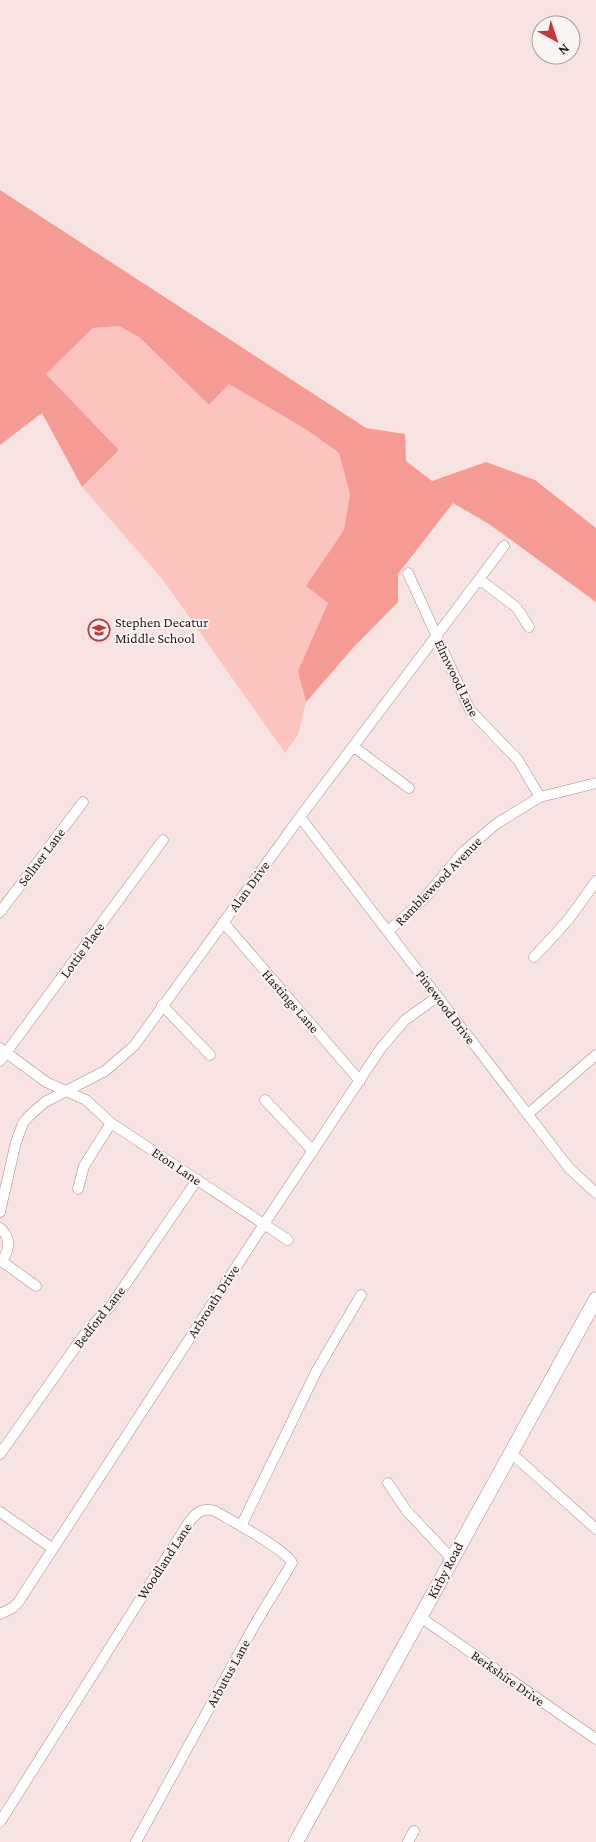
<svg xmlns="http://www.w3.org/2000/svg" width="596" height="1842" font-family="'Crimson Pro',serif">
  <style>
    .green { fill: #fcc4bf }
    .forest { fill: #f69a94 }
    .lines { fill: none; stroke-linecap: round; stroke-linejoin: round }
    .minor-casing { stroke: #a2908f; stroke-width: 11 }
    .major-casing { stroke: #a2908f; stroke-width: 15 }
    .minor { stroke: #fff; stroke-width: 10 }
    .major { stroke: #fff; stroke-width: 14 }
    .labels { text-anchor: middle; stroke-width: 4; stroke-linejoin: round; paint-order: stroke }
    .poi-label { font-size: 14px; fill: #231c1b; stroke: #fcf4f3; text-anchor: start }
    .street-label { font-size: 14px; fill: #231c1b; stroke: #fcf4f3 }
  </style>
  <rect width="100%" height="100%" fill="#f7e4e2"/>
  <!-- green -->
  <path class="green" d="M 119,326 L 139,337 L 209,405 L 229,384 L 307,430 L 339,453 L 350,494 L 344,530 L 307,586 L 328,603 L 298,671 L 306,702 L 298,735 L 285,753 L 163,580 L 82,487 L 119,450 L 46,374 L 93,328 Z"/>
  <!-- forest -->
  <path class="forest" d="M 0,190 L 366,428 L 405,434 L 406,461 L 432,481 L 486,462 L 535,480 L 596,528 L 596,602 L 489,524 L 453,503 L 398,574 L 398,602 L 352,649 L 306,702 L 298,671 L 328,603 L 306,586 L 344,530 L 350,494 L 339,453 L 307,430 L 229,384 L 209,405 L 139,337 L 119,326 L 93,328 L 46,374 L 119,450 L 82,487 L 42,413 L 0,445 Z"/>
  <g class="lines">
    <!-- minor casing -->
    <g class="minor-casing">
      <path id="minor" d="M 408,573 L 470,710 L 518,760 L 540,797
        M 479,579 L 517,608 L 529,627
        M 354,747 L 409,788
        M 300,817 L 549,1142 L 569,1168 L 596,1193
        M 0,912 L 83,802
        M 223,922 L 360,1081
        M 388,931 L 423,900 L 462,853 L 496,824 L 540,797 L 596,783
        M 534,957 L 569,919 L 596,881
        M 162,1005 L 210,1055
        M 0,1048 L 46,1082 L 86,1100 L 111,1123 L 288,1240
        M 0,1061 L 163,840
        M 265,1100 L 313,1151
        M 528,1114 L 596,1055
        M 78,1189 L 84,1166 L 111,1123
        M 0,1212 L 16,1142 L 23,1123 L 29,1116 L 45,1102 L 105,1071 L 134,1046 L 300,817 L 504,546
        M 0,1228 C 11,1238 10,1249 2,1261
        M 0,1260 L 36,1286
        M 510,1452 L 596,1529
        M 0,1454 L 84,1335 L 112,1304 L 197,1180
        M 388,1483 L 406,1510 L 451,1558
        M 0,1512 L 52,1548
        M 241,1526 L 317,1370 L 361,1295
        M 0,1614 L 14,1607 L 19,1601 L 264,1224 L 381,1048 L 405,1020 L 437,997
        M 420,1617 L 596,1739
        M 0,1822 L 189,1522 C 197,1512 203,1507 215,1511 C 230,1520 287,1550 292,1563 L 254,1626 L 136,1842
        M 408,1842 L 414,1831"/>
    </g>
    <!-- major casing -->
    <g class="major-casing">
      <path id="major" d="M 296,1842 L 596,1299"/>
    </g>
    <!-- minor -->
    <use href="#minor" class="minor"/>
    <!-- major -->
    <use href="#major" class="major"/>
  </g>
  <!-- icons -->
  <defs>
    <g id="school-ring" transform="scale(1.125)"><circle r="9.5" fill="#fcf4f3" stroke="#c63739" stroke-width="1.5"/><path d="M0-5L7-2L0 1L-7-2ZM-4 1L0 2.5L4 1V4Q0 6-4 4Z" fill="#c63739"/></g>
  </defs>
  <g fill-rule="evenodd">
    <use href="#school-ring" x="99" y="630"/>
  </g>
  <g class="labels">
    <!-- poi labels -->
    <g class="poi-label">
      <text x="115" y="627">Stephen Decatur<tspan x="115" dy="16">Middle School</tspan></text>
    </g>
    <!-- street labels -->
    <g class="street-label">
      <text transform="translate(457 678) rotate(64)" y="5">Elmwood Lane</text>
      <text transform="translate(41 857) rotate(-53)" y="5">Sellner Lane</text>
      <text transform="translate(438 881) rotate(-46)" y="5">Ramblewood Avenue</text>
      <text transform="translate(249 886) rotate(-54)" y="5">Alan Drive</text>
      <text transform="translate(82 950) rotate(-54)" y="5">Lottie Place</text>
      <text transform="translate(291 1001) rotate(49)" y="5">Hastings Lane</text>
      <text transform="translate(446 1007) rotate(53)" y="5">Pinewood Drive</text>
      <text transform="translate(177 1166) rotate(34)" y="5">Eton Lane</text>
      <text transform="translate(213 1301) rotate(-57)" y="5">Arbroath Drive</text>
      <text transform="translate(99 1317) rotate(-52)" y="5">Bedford Lane</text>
      <text transform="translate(164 1561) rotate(-57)" y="5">Woodland Lane</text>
      <text transform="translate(445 1570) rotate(-62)" y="5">Kirby Road</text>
      <text transform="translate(228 1673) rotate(-61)" y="5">Arbutus Lane</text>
      <text transform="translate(508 1678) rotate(35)" y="5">Berkshire Drive</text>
    </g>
  </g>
  <!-- north arrow -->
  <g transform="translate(556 40) rotate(140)"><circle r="24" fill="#fcf4f3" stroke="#a59e9d"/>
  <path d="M0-4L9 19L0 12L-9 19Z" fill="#c63739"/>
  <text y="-8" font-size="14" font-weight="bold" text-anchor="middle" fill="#231c1b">N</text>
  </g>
</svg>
